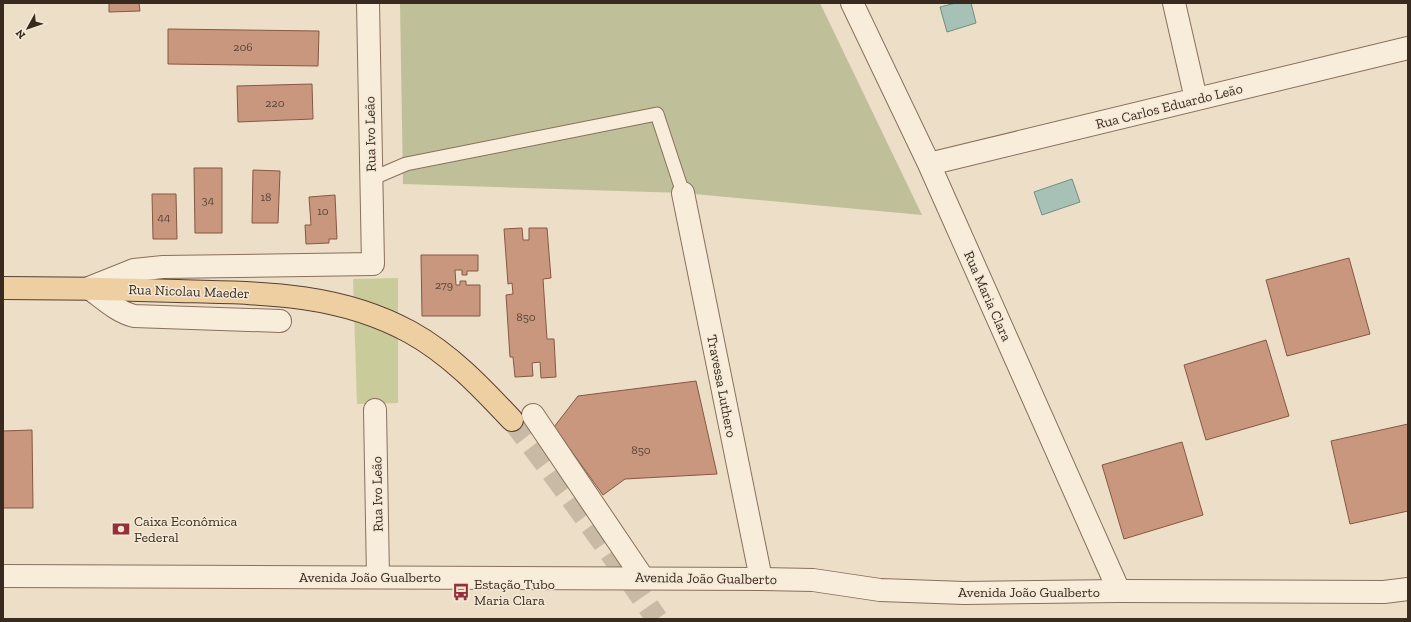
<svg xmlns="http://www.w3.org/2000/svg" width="1411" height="622" font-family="'Zilla Slab',serif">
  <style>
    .green { fill: #cacb9b }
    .cemetery { fill: #bfc099 }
    .water { fill: #a8c1b7; stroke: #6f8f84 }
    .building { fill: #c9967e; stroke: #865843 }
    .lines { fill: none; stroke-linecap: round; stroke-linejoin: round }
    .primary-tunnel { stroke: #c9baa6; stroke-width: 22; stroke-dasharray: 22 11; stroke-linecap: butt }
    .service-casing { stroke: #88705d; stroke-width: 15 }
    .minor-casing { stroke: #88705d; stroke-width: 24 }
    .tertiary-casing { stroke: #88705d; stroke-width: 24 }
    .primary-casing { stroke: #563f31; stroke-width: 24 }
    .service { stroke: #f8ecda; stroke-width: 13 }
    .minor { stroke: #f8ecda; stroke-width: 22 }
    .tertiary { stroke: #f8ecda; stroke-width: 22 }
    .primary { stroke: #eecfa1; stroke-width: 22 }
    .labels { text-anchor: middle; stroke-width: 3; stroke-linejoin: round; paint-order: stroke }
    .number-label { font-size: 12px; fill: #5d4538 }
    .street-label { font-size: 14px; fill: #392a20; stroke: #f4e9d6 }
    .poi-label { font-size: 14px; fill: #392a20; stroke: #f4e9d6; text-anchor: start }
  </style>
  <rect width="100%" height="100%" fill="#eddec7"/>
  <!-- green -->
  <path class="green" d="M 398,278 L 398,403 L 357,404 L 353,279 Z"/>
  <!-- cemetery -->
  <path class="cemetery" d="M 400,3 L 820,3 L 922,215 L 683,193 L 403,184 Z"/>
  <!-- water -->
  <path class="water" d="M 956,3 L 971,3 L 976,23 L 947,32 L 940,7 Z
    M 1072,179 L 1080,202 L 1042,215 L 1034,192 Z"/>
  <!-- building -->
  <path class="building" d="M 109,3 L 139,3 L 140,11 L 109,12 Z
    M 168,29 L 319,31 L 318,66 L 168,64 Z
    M 312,84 L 313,119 L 238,122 L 237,86 Z
    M 194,168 L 222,168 L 222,233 L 195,233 Z
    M 253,170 L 280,171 L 278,223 L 252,223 Z
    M 152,194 L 176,194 L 177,239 L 153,239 Z
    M 335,195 L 337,239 L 329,239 L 329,243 L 306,244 L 305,225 L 311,225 L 309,197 Z
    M 522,228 L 523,240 L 529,240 L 529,228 L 547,228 L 551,278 L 543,279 L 547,339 L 554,339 L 556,377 L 541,378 L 540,362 L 532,363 L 533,376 L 515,377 L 513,357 L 510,357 L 506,295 L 513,294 L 512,283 L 508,284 L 504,229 Z
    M 421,255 L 478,255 L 478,271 L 467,271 L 467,275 L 462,275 L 462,270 L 455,270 L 456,285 L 460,285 L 460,281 L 466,281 L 466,285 L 480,285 L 480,316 L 422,316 Z
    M 1349,258 L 1370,334 L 1287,356 L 1266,280 Z
    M 1266,340 L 1289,416 L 1206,440 L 1184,365 Z
    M 696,381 L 717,474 L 625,479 L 603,495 L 554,427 L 578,396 Z
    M 1408,424 L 1408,511 L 1350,524 L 1331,441 Z
    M 32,430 L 33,508 L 3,508 L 3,431 Z
    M 1182,442 L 1203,515 L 1124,539 L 1102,465 Z"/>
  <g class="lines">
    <!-- primary-tunnel -->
    <path class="primary-tunnel" d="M 512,420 C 563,485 610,552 657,619"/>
    <!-- service casing -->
    <g class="service-casing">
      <path id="service" d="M 371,179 L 406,164 L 657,114 L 683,193"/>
    </g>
    <!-- minor casing -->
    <g class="minor-casing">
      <path id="minor" d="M 852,3 L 929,164 L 1119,591
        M 1174,3 L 1196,99
        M 929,164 L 1408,48
        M 683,193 L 761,579
        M 89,288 L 134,270 L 163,267 L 373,264 L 368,3
        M 89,288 C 104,299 116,311 134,316 L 280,321
        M 375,410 L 378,577
        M 533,415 L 643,578"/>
    </g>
    <!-- tertiary casing -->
    <g class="tertiary-casing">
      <path id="tertiary" d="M 3,576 L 761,579 L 813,580 L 880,590 L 964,593 L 1119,591 L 1384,592 L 1408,589"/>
    </g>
    <!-- primary casing -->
    <g class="primary-casing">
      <path id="primary" d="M 3,288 C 61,288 120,289 178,291 C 259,293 337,292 410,332 C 450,354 481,387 512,420"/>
    </g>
    <!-- service -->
    <use href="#service" class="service"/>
    <!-- minor -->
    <use href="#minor" class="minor"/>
    <!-- tertiary -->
    <use href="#tertiary" class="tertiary"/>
    <!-- primary -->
    <use href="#primary" class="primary"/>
  </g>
  <!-- icons -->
  <defs>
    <g id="bank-bare" transform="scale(1.38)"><path d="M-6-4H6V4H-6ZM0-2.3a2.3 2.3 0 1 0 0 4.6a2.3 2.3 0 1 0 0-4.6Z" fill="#952f39" stroke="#f4e9d6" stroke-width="2.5" paint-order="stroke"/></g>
    <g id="bus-bare" transform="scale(1.38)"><path d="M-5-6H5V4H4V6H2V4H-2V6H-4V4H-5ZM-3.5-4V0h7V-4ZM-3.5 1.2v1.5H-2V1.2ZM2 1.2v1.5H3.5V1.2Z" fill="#952f39" stroke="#f4e9d6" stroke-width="2.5" paint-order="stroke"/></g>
  </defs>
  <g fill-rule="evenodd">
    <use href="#bank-bare" x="121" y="529"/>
    <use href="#bus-bare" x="461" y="592"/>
  </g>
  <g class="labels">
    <!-- number labels -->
    <g class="number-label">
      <text x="243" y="51">206</text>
      <text x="275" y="107">220</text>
      <text x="266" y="201">18</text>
      <text x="208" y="204">34</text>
      <text x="323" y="215">10</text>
      <text x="164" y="221">44</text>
      <text x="444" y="289">279</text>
      <text x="526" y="321">850</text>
      <text x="641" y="454">850</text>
    </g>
    <!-- street labels -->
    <g class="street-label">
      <text transform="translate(1169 106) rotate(-14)" y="5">Rua Carlos Eduardo Leão</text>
      <text transform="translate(370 134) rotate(-91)" y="5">Rua Ivo Leão</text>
      <text transform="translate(189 291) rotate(2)" y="5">Rua Nicolau Maeder</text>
      <text transform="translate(988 296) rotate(66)" y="5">Rua Maria Clara</text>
      <text transform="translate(722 386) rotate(79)" y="5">Travessa Luthero</text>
      <text transform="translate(377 494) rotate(-91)" y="5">Rua Ivo Leão</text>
      <text x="370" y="582">Avenida João Gualberto</text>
      <text transform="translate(706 578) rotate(1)" y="5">Avenida João Gualberto</text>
      <text x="1029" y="597">Avenida João Gualberto</text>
    </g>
    <!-- poi labels -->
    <g class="poi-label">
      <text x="134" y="526">Caixa Econômica<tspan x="134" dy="16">Federal</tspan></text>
      <text x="474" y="589">Estação Tubo<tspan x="474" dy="16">Maria Clara</tspan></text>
    </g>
  </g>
  <!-- border -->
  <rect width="1411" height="622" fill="none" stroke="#392a20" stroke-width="8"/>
  <!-- north arrow -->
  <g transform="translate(28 28) rotate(230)" stroke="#f4e9d6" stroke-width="3" paint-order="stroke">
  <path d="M0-3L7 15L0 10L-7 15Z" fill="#392a20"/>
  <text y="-6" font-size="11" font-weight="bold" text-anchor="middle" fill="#392a20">N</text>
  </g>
</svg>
